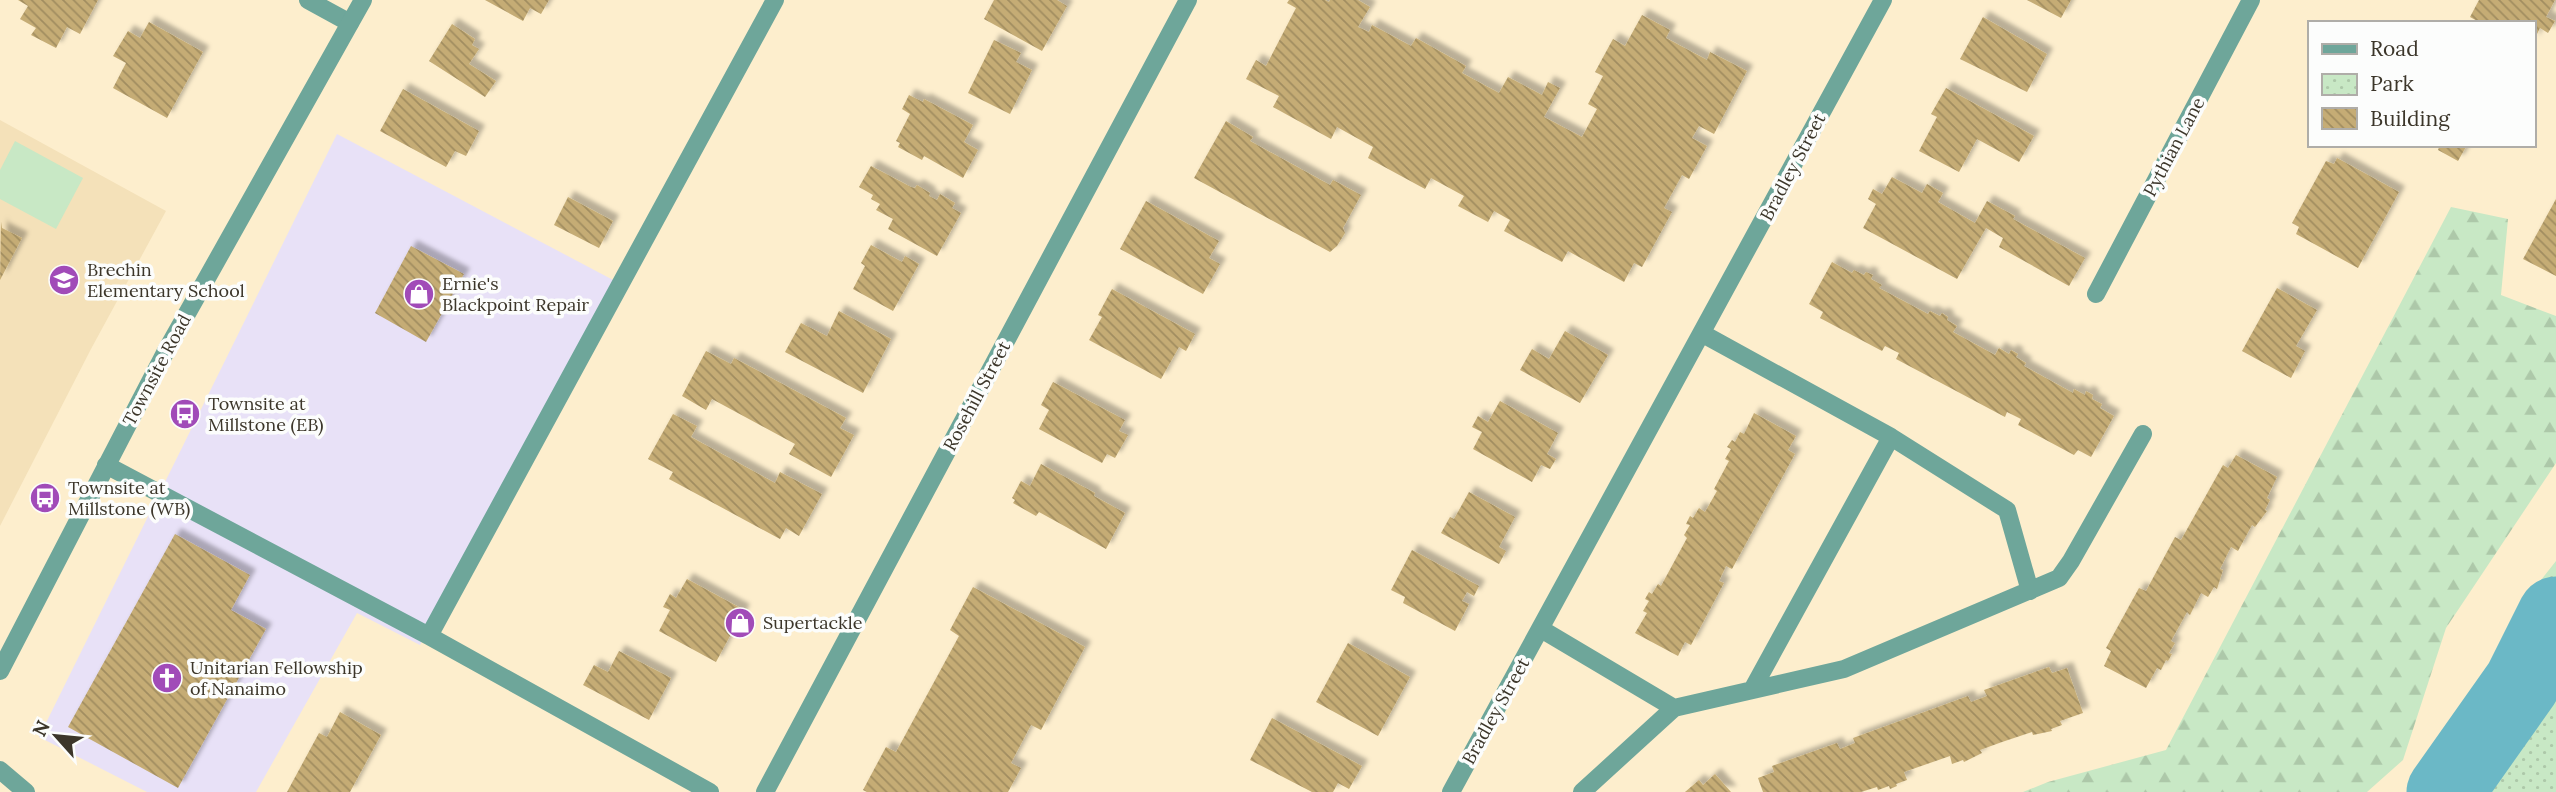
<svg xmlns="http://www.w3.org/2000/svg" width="2556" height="792" font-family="Lora,serif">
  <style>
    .commercial { fill: #e8e1f7 }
    .built { fill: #f4e1b9 }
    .grass { fill: #c8e8c5 }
    .forest { fill: url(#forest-firs) }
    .park { fill: url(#park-dots) }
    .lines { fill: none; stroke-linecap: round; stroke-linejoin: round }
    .river { stroke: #6bb8c6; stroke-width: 77 }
    .building { fill: url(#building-back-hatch); filter: url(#shadow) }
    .service { stroke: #6ea69a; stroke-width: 18 }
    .minor { stroke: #6ea69a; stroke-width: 18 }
    .tertiary { stroke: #6ea69a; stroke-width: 18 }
    .labels { text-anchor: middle; stroke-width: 7; stroke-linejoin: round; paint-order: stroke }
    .street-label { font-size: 18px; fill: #3c362a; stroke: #fcfdfc }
    .poi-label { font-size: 18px; fill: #3c362a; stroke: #fcfdfc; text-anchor: start }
  </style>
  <defs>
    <pattern id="forest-firs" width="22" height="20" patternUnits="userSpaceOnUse" patternTransform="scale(1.75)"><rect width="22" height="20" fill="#c8e8c5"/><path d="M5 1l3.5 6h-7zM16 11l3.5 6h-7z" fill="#adc8a9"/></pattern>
    <pattern id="park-dots" width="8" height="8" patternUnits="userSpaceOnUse" patternTransform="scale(1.75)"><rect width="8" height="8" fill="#c8e8c5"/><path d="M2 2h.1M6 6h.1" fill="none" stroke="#adc8a9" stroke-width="1.8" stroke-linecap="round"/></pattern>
    <pattern id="building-back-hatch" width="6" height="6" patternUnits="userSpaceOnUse" patternTransform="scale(1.75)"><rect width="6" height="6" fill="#c5ac75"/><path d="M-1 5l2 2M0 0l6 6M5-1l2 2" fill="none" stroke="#a18d60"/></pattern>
    <filter id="shadow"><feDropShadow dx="6" dy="-6" stdDeviation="2" flood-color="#0004"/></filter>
  </defs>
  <rect width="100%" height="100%" fill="#fdeecd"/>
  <!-- commercial -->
  <path class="commercial" d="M 337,134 L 615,281 L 420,645 L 357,613 L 256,792 L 147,792 L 39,737 Z"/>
  <!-- built -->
  <path class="built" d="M 0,120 L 166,211 L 91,349 L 0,526 Z"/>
  <!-- grass -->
  <path class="grass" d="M 15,141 L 83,178 L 56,229 L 0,199 L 0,170 Z"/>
  <!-- forest -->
  <path class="forest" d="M 2451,207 L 2508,219 L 2501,295 L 2556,316 L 2556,463 L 2446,628 L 2403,760 L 2367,792 L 2023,792 L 2048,782 L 2166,750 Z"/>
  <!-- park -->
  <path class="park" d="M 2556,561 L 2556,792 L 2414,792 L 2459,745 L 2486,692 L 2504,652 L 2508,627 L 2514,614 Z"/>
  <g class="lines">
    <!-- river -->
    <path class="river" d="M 2445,792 L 2522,683 L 2556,615"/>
  </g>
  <!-- building -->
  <path class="building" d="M 18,0 L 98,0 L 80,34 L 67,27 L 56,48 L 31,35 L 36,28 L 20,19 L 28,6 Z
    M 485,0 L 549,0 L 541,14 L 530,8 L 523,21 Z
    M 994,0 L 1057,0 L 1067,6 L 1042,51 L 984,19 Z
    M 1289,0 L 1325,0 L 1329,2 L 1330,0 L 1358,0 L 1370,7 L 1358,27 L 1369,32 L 1372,25 L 1411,46 L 1416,38 L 1466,66 L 1462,73 L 1499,93 L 1508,77 L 1542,95 L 1548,82 L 1560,88 L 1544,117 L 1582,137 L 1597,109 L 1588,104 L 1603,76 L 1595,72 L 1613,39 L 1625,46 L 1642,15 L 1670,30 L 1666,38 L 1707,60 L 1710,52 L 1747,71 L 1714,134 L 1699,126 L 1692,138 L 1707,146 L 1689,179 L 1682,175 L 1664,208 L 1672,212 L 1642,267 L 1634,263 L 1624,282 L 1568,251 L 1562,262 L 1504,231 L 1510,220 L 1494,211 L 1488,222 L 1458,206 L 1464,196 L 1431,178 L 1425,189 L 1368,158 L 1373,147 L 1337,127 L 1331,139 L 1273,107 L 1279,96 L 1246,79 L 1256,60 L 1266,66 L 1296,8 L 1287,3 Z
    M 2027,0 L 2071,0 L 2061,18 Z
    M 2479,0 L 2555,0 L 2546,17 L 2555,21 L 2548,33 L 2540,28 L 2533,42 L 2533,23 L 2481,23 L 2470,17 Z
    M 1983,17 L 2047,54 L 2027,92 L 1960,59 Z
    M 149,22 L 203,52 L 167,118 L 113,88 L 126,63 L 113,56 L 128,31 L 140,38 Z
    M 452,24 L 475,39 L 472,45 L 479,49 L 469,64 L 496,81 L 485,97 L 429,61 Z
    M 994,40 L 1021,53 L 1016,62 L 1032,70 L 1010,114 L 968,93 Z
    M 1946,88 L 2034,136 L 2019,162 L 1977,139 L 1959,172 L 1919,151 L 1937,117 L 1931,114 Z
    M 403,89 L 479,131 L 466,156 L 455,151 L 446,167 L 380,131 Z
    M 909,95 L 923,102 L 924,99 L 973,125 L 964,142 L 978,150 L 963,178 L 924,156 L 922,160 L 898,147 L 900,143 L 896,141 L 910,114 L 902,109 Z
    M 1226,121 L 1253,137 L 1250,141 L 1330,185 L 1333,180 L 1361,195 L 1343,228 L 1345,233 L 1337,246 L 1330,252 L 1194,178 Z
    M 2440,145 L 2467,145 L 2458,161 L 2438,150 Z
    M 2337,158 L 2399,192 L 2358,268 L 2296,234 L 2299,227 L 2292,223 L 2326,161 L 2334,164 Z
    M 871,166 L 911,187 L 915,188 L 917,185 L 930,193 L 929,196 L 937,200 L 940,194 L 955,203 L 952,208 L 961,213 L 937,256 L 888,229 L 893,219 L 876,210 L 880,204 L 871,199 L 873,195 L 859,187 Z
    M 1892,177 L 1922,193 L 1927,184 L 1943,193 L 1938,202 L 1975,223 L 1987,201 L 2015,216 L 2013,219 L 2085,258 L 2069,286 L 1999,247 L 2003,238 L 1986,228 L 1957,279 L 1863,228 L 1876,204 L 1868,199 L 1873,189 L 1882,194 Z
    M 568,197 L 613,221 L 599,248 L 554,225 Z
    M 2556,199 L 2556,276 L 2523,259 Z
    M 1146,201 L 1219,241 L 1209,258 L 1220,264 L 1203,294 L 1120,249 Z
    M 1,222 L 2,228 L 22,238 L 0,280 Z
    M 871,245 L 902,262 L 905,256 L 919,264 L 893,311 L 853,289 L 865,266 L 861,263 Z
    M 411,246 L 464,274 L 426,342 L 375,313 Z
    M 1832,262 L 1852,273 L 1854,270 L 1864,275 L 1866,272 L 1873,275 L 1871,279 L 1882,285 L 1879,288 L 1928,314 L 1930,311 L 1940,316 L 1942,313 L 1948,317 L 1947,320 L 1957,326 L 1953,332 L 1995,355 L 1999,348 L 2009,354 L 2011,350 L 2018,354 L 2016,357 L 2026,363 L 2024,366 L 2073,393 L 2074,389 L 2085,395 L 2086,391 L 2093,395 L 2092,399 L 2102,404 L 2100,408 L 2114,416 L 2091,457 L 2078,450 L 2074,455 L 2018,425 L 2021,419 L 2007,412 L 2005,417 L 1896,359 L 1899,353 L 1885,346 L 1882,351 L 1820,318 L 1823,312 L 1809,304 Z
    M 2277,288 L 2317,310 L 2296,346 L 2305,351 L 2291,378 L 2242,351 Z
    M 1112,289 L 1195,334 L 1186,351 L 1179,347 L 1161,379 L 1089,340 L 1102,317 L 1098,315 Z
    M 839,311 L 891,339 L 863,393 L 785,352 L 801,323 L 827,336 Z
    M 1565,331 L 1608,355 L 1580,403 L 1520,370 L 1532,349 L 1549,359 Z
    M 706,351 L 731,364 L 734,358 L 846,418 L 840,428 L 854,435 L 831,477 L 789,454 L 795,444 L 712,399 L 706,410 L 682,396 Z
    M 1053,382 L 1125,420 L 1119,431 L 1128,435 L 1115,458 L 1107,454 L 1102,463 L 1039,429 L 1049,410 L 1041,405 Z
    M 1500,401 L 1558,433 L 1547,454 L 1556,459 L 1550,469 L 1541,465 L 1532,482 L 1473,449 L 1482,432 L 1472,427 L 1478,416 L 1488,422 Z
    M 1754,413 L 1796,436 L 1788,450 L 1795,454 L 1732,569 L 1726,566 L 1719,581 L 1724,583 L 1691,645 L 1685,642 L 1678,656 L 1635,633 L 1647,613 L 1643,611 L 1649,601 L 1645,599 L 1649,592 L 1652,594 L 1658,584 L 1661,586 L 1687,538 L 1684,535 L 1690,525 L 1686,524 L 1690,516 L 1693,518 L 1699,508 L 1705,512 L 1717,491 L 1714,489 L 1729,461 L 1725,459 L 1731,449 L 1727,447 L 1732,440 L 1735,442 L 1740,432 L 1744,434 Z
    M 673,414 L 697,426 L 691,437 L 775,483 L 780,472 L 822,494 L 799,536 L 786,528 L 780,539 L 669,479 L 673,472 L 648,459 Z
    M 2236,455 L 2277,477 L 2267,498 L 2270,500 L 2265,510 L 2267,511 L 2255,527 L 2252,525 L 2238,551 L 2231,547 L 2220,569 L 2223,570 L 2217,589 L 2214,587 L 2208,597 L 2201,593 L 2190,615 L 2187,612 L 2171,641 L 2175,643 L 2169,653 L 2172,654 L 2168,661 L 2166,660 L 2161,670 L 2157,668 L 2146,688 L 2104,666 L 2111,651 L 2106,648 L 2139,588 L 2146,591 L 2175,537 L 2181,540 L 2223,465 L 2228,468 Z
    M 1041,464 L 1095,493 L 1094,496 L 1125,513 L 1106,549 L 1039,512 L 1036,516 L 1013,503 L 1015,500 L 1012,498 L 1021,481 L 1030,486 Z
    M 1469,492 L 1515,517 L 1499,547 L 1506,551 L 1499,564 L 1441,533 L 1450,517 L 1454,519 Z
    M 175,534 L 250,575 L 231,610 L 266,629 L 178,788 L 68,727 Z
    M 1412,550 L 1479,586 L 1474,596 L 1467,592 L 1462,601 L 1469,604 L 1455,631 L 1403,603 L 1405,597 L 1391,590 Z
    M 687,579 L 744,610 L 716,662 L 659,631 L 670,610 L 663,607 L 670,594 L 676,598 Z
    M 973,587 L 1085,647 L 1041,730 L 1031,725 L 1011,763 L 1021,768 L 1008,792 L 867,792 L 863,790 L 886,747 L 896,752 L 959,636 L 950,630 Z
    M 1348,643 L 1410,677 L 1378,736 L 1316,702 Z
    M 619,651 L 671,678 L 649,720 L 583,685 L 594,665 L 608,672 Z
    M 2049,667 L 2052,673 L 2067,668 L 2083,713 L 2060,721 L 2062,725 L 2051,729 L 2052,731 L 2033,735 L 2032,732 L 2002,742 L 1980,750 L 1982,753 L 1964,762 L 1963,760 L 1952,764 L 1950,756 L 1904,772 L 1907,780 L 1896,784 L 1897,786 L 1890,789 L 1889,786 L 1878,790 L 1877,787 L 1861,792 L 1763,792 L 1758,778 L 1774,772 L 1772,766 L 1837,743 L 1840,749 L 1855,743 L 1853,738 L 1968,696 L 1971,702 L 1987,696 L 1984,690 Z
    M 340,712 L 381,735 L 350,792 L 287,792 L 319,733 L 327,737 Z
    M 1272,718 L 1362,766 L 1349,789 L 1338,783 L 1333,792 L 1312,792 L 1250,760 Z
    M 1715,774 L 1731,792 L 1685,792 L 1699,780 L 1703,785 Z"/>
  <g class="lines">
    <!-- service -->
    <path class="service" d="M 106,465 L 429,636 L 710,792
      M 429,636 L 775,0"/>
    <!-- minor -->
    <path class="minor" d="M 308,0 L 350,23
      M 2096,294 L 2251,0
      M 1703,334 L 1891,437 L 2007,510 L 2030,591
      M 1541,629 L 1674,708
      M 1752,690 L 1891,437
      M 0,770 L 26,792
      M 765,792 L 1188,0
      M 1451,792 L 1883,0
      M 1582,792 L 1674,708 L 1844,669 L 2059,578 L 2071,561 L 2143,434"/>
    <!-- tertiary -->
    <path class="tertiary" d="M 0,671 L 166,351 L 363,0"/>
  </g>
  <!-- icons -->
  <defs>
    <g id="school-disc" transform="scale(1.575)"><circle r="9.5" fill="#a14bb8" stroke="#fcfdfc"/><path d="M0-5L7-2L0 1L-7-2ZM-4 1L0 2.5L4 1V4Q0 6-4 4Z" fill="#fff"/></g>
    <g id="shop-disc" transform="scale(1.575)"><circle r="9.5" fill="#a14bb8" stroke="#fcfdfc"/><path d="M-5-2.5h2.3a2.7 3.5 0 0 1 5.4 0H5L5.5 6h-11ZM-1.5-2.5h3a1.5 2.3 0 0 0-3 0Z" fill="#fff"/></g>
    <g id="bus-disc" transform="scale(1.575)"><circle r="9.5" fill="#a14bb8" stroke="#fcfdfc"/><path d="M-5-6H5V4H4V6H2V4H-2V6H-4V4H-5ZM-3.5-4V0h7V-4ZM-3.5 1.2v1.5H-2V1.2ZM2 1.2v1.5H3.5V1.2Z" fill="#fff"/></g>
    <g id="church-disc" transform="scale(1.575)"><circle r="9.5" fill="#a14bb8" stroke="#fcfdfc"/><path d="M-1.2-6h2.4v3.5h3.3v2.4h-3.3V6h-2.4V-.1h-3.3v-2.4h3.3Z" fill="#fff"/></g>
  </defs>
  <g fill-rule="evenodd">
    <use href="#school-disc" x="64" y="280"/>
    <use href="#shop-disc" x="419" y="294"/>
    <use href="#bus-disc" x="185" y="414"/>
    <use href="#bus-disc" x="45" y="498"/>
    <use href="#shop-disc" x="740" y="623"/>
    <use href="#church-disc" x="167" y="678"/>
  </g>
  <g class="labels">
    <!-- street labels -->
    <g class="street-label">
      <text transform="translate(2174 147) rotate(-62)" y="6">Pythian Lane</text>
      <text transform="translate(1793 167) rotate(-62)" y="6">Bradley Street</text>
      <text transform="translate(157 370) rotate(-62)" y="6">Townsite Road</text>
      <text transform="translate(977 396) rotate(-62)" y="6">Rosehill Street</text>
      <text transform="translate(1496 711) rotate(-61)" y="6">Bradley Street</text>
    </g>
    <!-- poi labels -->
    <g class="poi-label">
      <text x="87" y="276">Brechin<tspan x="87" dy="21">Elementary School</tspan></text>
      <text x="442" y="290">Ernie's<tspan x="442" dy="21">Blackpoint Repair</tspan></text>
      <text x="208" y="410">Townsite at<tspan x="208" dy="21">Millstone (EB)</tspan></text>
      <text x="68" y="494">Townsite at<tspan x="68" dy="21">Millstone (WB)</tspan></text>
      <text x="763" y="629">Supertackle</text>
      <text x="190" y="674">Unitarian Fellowship<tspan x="190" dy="21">of Nanaimo</tspan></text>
    </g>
  </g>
  <!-- legend -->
  <rect x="2308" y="21" width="228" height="126" fill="#fcfdfc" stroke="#afada8" stroke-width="2"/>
  <rect x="2322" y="44" width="35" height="10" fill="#6ea69a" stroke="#afada8" stroke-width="2"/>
  <text x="2370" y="56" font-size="21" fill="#3c362a">Road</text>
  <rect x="2322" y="74" width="35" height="21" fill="url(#park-dots)" stroke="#afada8" stroke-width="2"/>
  <text x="2370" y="91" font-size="21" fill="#3c362a">Park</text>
  <rect x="2322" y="108" width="35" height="21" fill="url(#building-back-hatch)" stroke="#afada8" stroke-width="2"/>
  <text x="2370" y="126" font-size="21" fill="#3c362a">Building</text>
  <!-- north arrow -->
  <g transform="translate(56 736) rotate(297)" stroke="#fcfdfc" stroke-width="5" paint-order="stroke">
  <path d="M0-5L12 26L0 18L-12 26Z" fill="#3c362a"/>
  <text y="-10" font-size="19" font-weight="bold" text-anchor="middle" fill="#3c362a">N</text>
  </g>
</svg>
